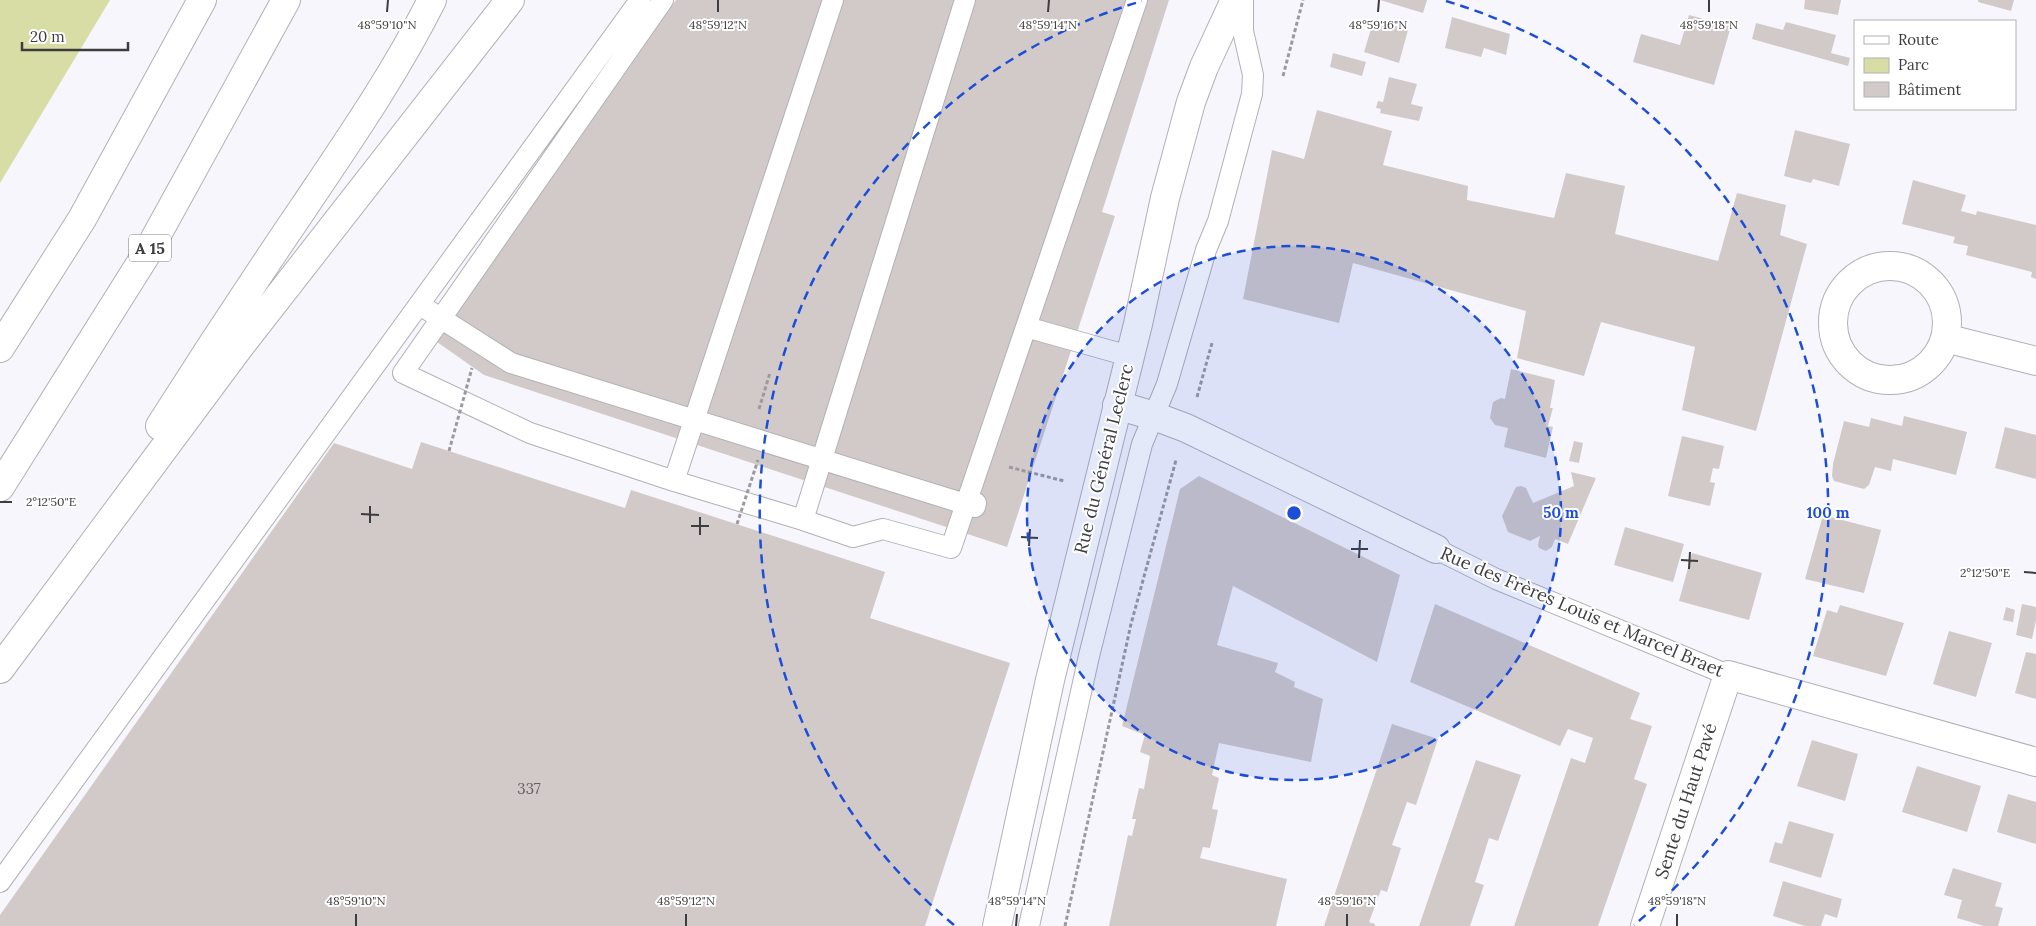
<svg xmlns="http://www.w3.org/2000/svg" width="2036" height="926" font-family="Lora,serif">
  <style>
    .green { fill: #d7dda4 }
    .building { fill: #d1cac9 }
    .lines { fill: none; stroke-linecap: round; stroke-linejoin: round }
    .lane-casing { stroke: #b2b0b7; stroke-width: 22 }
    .street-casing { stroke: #b2b0b7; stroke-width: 30 }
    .secondary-casing { stroke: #b2b0b7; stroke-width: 30 }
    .highway-casing { stroke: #b2b0b7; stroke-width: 30 }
    .path { stroke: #9c9a9f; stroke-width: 3; stroke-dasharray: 4 2.5; stroke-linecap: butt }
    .lane { stroke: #fff; stroke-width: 20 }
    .street { stroke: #fff; stroke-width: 28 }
    .secondary { stroke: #fff; stroke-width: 28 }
    .highway { stroke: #fff; stroke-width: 28 }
    .path-bridge { stroke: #9c9a9f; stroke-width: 3; stroke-dasharray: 4 2.5; stroke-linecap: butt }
    .ticks { fill: none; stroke: #3d3c3f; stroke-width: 2 }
    .ring { fill: none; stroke: #1d4ed8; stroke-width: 2.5; stroke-dasharray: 9 6 }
    .labels { text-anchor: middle; stroke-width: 4; stroke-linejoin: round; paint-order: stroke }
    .number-label { font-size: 15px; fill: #626062 }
    .shield { fill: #fff; stroke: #777679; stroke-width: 1 }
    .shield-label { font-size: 16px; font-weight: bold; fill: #3d3c3f }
    .street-label { font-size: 18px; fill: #3d3c3f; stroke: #fff }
    .ticks-label { font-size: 12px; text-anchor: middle; fill: #3d3c3f; stroke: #fff; stroke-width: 4; stroke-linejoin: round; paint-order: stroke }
    .centre { fill: #1d4ed8; stroke: #fff; stroke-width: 2.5 }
    .ring-label { font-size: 15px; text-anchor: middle; font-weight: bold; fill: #1d4ed8; stroke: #fff; stroke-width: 4; stroke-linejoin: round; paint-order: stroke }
  </style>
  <rect width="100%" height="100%" fill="#f8f6fd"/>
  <!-- green -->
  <path class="green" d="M 0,0 L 110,0 L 0,183 Z"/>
  <!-- building -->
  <path class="building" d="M 676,0 L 1169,0 L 1102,212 L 1115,216 L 1007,547 L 484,375 L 437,342 Z
    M 1380,0 L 1427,0 L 1423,13 Z
    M 1805,0 L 1841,0 L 1838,15 L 1804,9 Z
    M 1978,0 L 2014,0 L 2011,11 L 1978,2 Z
    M 1689,15 L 1731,26 L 1714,85 L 1633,62 L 1641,34 L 1680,45 Z
    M 1452,17 L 1510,34 L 1506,55 L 1484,48 L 1481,57 L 1445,48 Z
    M 1374,19 L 1408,30 L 1399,63 L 1364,52 Z
    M 1786,22 L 1836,35 L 1831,53 L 1850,58 L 1848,66 L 1752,39 L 1756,23 L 1783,30 Z
    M 1333,53 L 1366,62 L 1362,76 L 1330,67 Z
    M 1389,77 L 1417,84 L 1411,104 L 1423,107 L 1419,121 L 1380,113 L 1381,109 L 1376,108 L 1378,101 L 1383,102 Z
    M 1317,110 L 1392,131 L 1383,165 L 1468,186 L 1467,200 L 1554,218 L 1566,173 L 1625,186 L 1615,234 L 1718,261 L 1737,193 L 1786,205 L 1780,235 L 1807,244 L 1756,431 L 1682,410 L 1695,347 L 1601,322 L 1584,376 L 1517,358 L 1526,311 L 1353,263 L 1339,323 L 1243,299 L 1272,150 L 1304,159 Z
    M 1795,130 L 1850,144 L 1839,186 L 1813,179 L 1811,183 L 1784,176 Z
    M 1913,180 L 1966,195 L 1961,211 L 1976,215 L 1977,211 L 2036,225 L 2036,279 L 2031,277 L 2032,272 L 1966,255 L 1968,246 L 1953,243 L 1955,237 L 1902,224 Z
    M 1511,369 L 1555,380 L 1550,408 L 1553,408 L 1548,426 L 1553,427 L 1546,458 L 1504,447 L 1508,428 L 1495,425 L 1490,418 L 1493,402 L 1501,398 L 1505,399 Z
    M 1904,416 L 1967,432 L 1956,475 L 1893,459 L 1891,471 L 1875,467 L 1869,485 L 1864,489 L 1834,481 L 1832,476 L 1833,464 L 1844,421 L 1869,427 L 1871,418 L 1902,426 Z
    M 2005,427 L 2036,435 L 2036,479 L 1995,468 Z
    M 1682,436 L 1724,446 L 1719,469 L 1713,468 L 1710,482 L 1715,483 L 1710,506 L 1668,496 Z
    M 1574,441 L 1583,443 L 1579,463 L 1569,461 Z
    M 421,442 L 625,508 L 631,490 L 885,572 L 870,618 L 1010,663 L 925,926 L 0,926 L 0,915 L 334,443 L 412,469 Z
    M 1571,472 L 1596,478 L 1568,544 L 1555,539 L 1552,547 L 1546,551 L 1539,548 L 1538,545 L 1540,536 L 1530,541 L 1508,532 L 1502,516 L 1516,487 L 1521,486 L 1526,488 L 1533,503 L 1574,486 Z
    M 1199,476 L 1400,575 L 1377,662 L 1233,586 L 1217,645 L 1278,663 L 1275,672 L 1295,682 L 1294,687 L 1323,699 L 1311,762 L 1219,743 L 1212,775 L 1219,778 L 1212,809 L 1218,810 L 1210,848 L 1203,847 L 1200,858 L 1287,879 L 1276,926 L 1109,926 L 1128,835 L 1132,836 L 1136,819 L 1132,819 L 1139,788 L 1144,789 L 1150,756 L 1140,752 L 1145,735 L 1122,726 L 1180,489 Z
    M 1823,515 L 1881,530 L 1864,593 L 1805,579 Z
    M 1625,527 L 1684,544 L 1673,582 L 1614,565 Z
    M 1692,553 L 1762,573 L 1749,620 L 1679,601 Z
    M 1435,604 L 1640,693 L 1630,719 L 1652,726 L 1634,779 L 1647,784 L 1598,926 L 1514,926 L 1571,758 L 1585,763 L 1593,738 L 1568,729 L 1560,746 L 1410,682 Z
    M 2022,604 L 2036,607 L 2036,620 L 2032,639 L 2016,635 Z
    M 1840,605 L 1904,623 L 1886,676 L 1813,656 L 1827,610 L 1837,613 Z
    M 2006,607 L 2015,610 L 2013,622 L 2003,620 Z
    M 1949,631 L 1992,643 L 1976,697 L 1933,684 Z
    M 2026,652 L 2036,654 L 2036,699 L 2015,693 Z
    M 1392,724 L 1438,739 L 1416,805 L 1407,802 L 1392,845 L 1401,848 L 1387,892 L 1381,890 L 1369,922 L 1375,924 L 1375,926 L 1324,926 Z
    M 1812,740 L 1858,754 L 1845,801 L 1797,786 Z
    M 1476,760 L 1521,775 L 1498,841 L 1489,838 L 1475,882 L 1484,885 L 1470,926 L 1419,926 Z
    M 1917,766 L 1981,786 L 1967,832 L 1902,812 Z
    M 2008,794 L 2036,802 L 2036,844 L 1997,832 Z
    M 1789,821 L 1834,834 L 1821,878 L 1769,862 L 1775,842 L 1782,844 Z
    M 1953,868 L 2002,883 L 1995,906 L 2003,908 L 1998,926 L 1984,926 L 1957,918 L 1962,900 L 1944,895 Z
    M 1783,881 L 1842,899 L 1837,918 L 1825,914 L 1821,926 L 1805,926 L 1773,916 Z"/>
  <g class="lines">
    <!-- lane casing -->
    <g class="lane-casing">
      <path id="lane" d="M 663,0 L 403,373 L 530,433 L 674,481 L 803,520 L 853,537 L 883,529 L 951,548 L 1137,0
        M 420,305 L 511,363 L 975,507 L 976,503
        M 1026,327 L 1129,356
        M 674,481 L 833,0
        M 803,520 L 965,0
        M 1436,549 L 1496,579 L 1728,675
        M 0,882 L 640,0
        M 1029,926 L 1089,656 L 1142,444 L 1167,384 L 1206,250 L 1218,221 L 1252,94 L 1253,75 L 1243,31 L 1243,0"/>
    </g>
    <!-- street casing -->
    <g class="street-casing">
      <path id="street" d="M1833 323a57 57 0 1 1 114 0a57 57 0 1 1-114 0Z
        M 1945,338 L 2036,361
        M 1117,405 L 1154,416 L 1186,428 L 1436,549
        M 1645,926 L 1728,675 L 2036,762"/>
    </g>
    <!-- secondary casing -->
    <g class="secondary-casing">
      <path id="secondary" d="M 997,926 L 1050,680 L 1138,324 L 1165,198 L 1191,102 L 1204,67 L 1235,0"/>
    </g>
    <!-- highway casing -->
    <g class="highway-casing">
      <path id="highway" d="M 0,348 L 82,219 L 202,0
        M 160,426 C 207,352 255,279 304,207 C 349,140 396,72 432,0
        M 0,487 L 147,253 L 286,0
        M 0,669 L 240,346 L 510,0"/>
    </g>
    <!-- path -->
    <path class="path" d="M 1283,76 L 1303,0
      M 1197,397 L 1212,343
      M 759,409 L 770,373
      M 1009,467 L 1064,481
      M 1065,926 L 1131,624 L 1176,460"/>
    <!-- lane -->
    <use href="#lane" class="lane"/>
    <!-- street -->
    <use href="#street" class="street"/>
    <!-- secondary -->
    <use href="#secondary" class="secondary"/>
    <!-- highway -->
    <use href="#highway" class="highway"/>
    <!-- path-bridge -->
    <path class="path-bridge" d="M 449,451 L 472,368
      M 737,524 L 758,460"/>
  </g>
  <!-- ticks -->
  <path class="ticks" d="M 387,12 L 388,0M 718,12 L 718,0M 1048,12 L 1049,0M 1378,12 L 1379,0M 1709,12 L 1709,0M 0,502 L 12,502M 361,514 L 379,515M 370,523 L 370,506M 691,526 L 709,526M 700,535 L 700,517M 1021,537 L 1038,538M 1029,546 L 1030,529M 1351,549 L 1368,549M 1359,558 L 1360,540M 1681,560 L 1698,561M 1689,569 L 1690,552M 2024,572 L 2036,573M 356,926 L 356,914M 686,926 L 686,914M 1016,926 L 1017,914M 1347,926 L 1347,914M 1677,926 L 1677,914"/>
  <!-- distance rings -->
  <circle cx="1294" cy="513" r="267" fill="#1d4ed8" fill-opacity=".12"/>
  <g class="ring">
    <circle cx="1294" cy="513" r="267"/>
    <path d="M954 925A534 534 0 0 1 1142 1M1446 1A534 534 0 0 1 1634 925"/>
  </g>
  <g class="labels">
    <!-- number labels -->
    <g class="number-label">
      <text x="529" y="794">337</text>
    </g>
    <!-- shield labels -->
    <rect class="shield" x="129" y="234.5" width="42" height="27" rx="4"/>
    <g class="shield-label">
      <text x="150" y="254">A 15</text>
    </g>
    <!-- street labels -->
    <g class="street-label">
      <text transform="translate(1104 459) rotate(-76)" y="6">Rue du Général Leclerc</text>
      <text transform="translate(1582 612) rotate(23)" y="6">Rue des Frères Louis et Marcel Braet</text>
      <text transform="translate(1686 801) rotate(-72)" y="6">Sente du Haut Pavé</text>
    </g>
  </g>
  <g class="ticks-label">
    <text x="387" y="29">48°59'10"N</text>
    <text x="718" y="29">48°59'12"N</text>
    <text x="1048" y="29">48°59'14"N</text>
    <text x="1378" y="29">48°59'16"N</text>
    <text x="1709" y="29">48°59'18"N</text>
    <text x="51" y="506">2°12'50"E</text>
    <text x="1985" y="577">2°12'50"E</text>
    <text x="356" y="905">48°59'10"N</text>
    <text x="686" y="905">48°59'12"N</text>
    <text x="1017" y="905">48°59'14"N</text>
    <text x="1347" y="905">48°59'16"N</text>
    <text x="1677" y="905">48°59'18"N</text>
  </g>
  <circle cx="1294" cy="513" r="8" class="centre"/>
  <g class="ring-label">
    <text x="1561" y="518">50 m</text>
    <text x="1828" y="518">100 m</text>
  </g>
  <!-- legend -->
  <rect x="1854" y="20" width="162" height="90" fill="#ffffff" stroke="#b1b1b2"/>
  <rect x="1864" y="36" width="25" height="8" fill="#ffffff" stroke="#b1b1b2"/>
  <text x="1898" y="45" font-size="15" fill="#3d3c3f">Route</text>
  <rect x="1864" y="58" width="25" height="15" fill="#d7dda4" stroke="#b1b1b2"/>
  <text x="1898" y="70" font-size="15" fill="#3d3c3f">Parc</text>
  <rect x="1864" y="82" width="25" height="15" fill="#d1cac9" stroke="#b1b1b2"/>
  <text x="1898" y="95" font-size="15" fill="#3d3c3f">Bâtiment</text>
  <!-- scale -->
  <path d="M22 42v8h106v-8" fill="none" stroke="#3d3c3f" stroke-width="2.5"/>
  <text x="30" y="42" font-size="15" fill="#3d3c3f" stroke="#ffffff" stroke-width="4" paint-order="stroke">20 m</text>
</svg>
